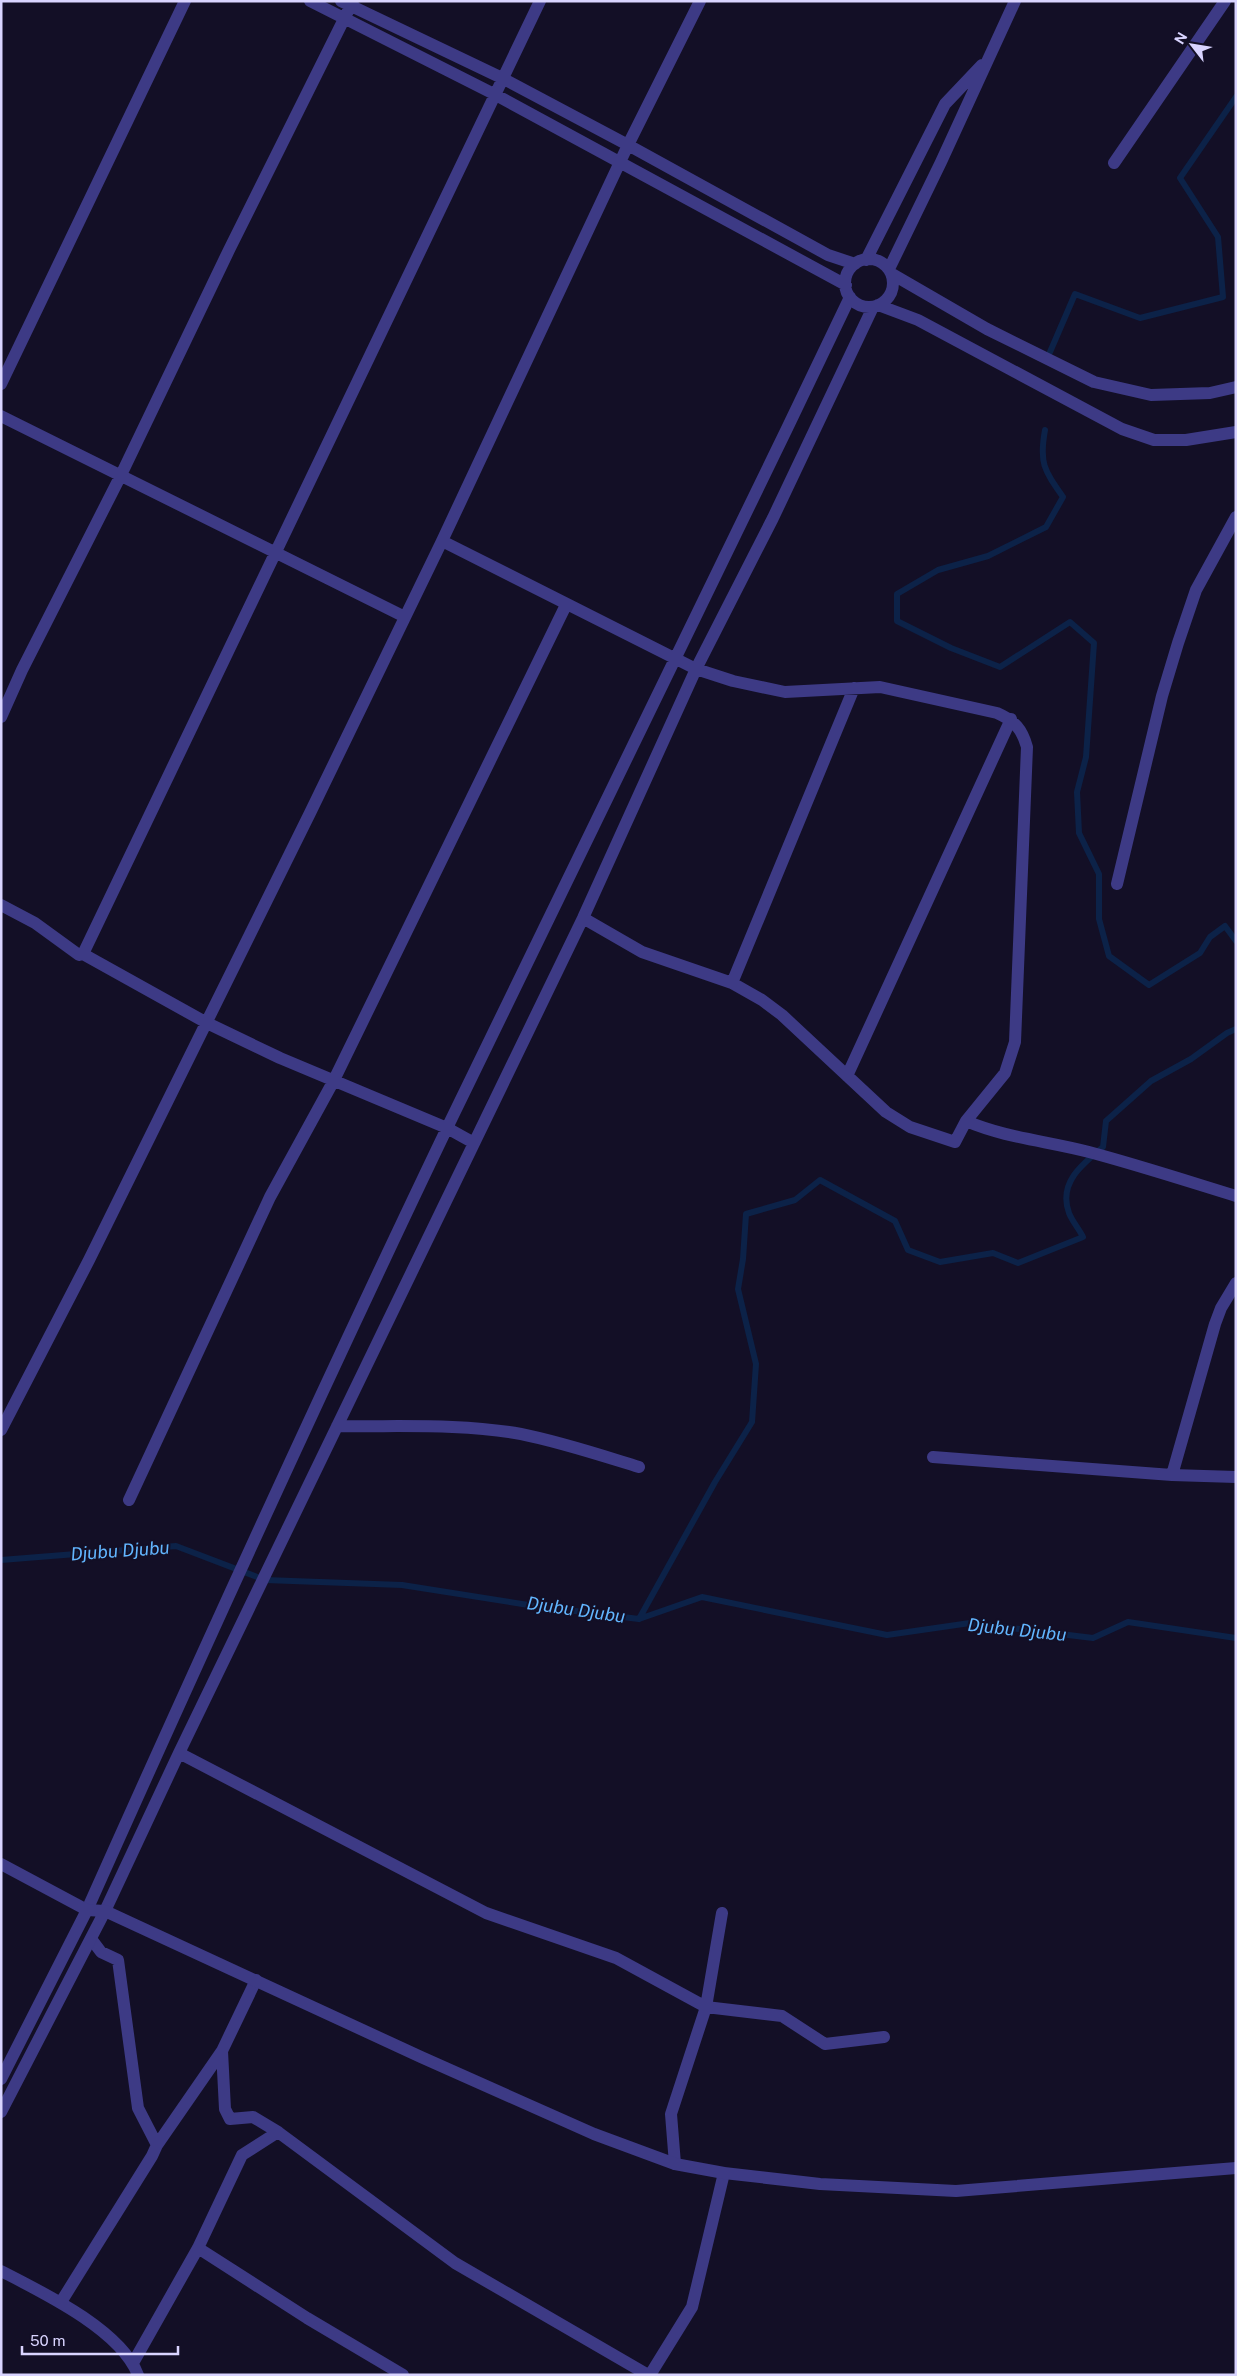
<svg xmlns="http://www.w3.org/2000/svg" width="1237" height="2376" font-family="'Public Sans',sans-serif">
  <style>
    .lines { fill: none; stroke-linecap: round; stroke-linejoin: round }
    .stream { stroke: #0c2248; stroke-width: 6 }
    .minor { stroke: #3d3a85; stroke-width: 12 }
    .tertiary { stroke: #3d3a85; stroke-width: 12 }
    .labels { text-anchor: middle; stroke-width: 4; stroke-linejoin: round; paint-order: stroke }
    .water-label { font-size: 18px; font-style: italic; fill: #62b6ff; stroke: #130f26 }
  </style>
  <rect width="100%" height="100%" fill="#130f26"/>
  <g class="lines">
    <!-- stream -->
    <path class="stream" d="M 1050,352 L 1075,294 L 1140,318 L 1223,297 L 1218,237 L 1180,178 L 1236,97
      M 1045,430 C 1039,463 1044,470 1063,497 L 1046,527 L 988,556 L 938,570 L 897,594 L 897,621 L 951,648 L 1000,667 L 1070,622 L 1094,643 L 1086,757 L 1077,792 L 1079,833 L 1099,874 L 1099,919 L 1109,956 L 1149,985 L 1200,953 L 1210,937 L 1225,926 L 1236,941
      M 1,1560 L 176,1546 L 265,1580 L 402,1585 L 535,1606 L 639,1619 L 702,1597 L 887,1635 L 970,1623 L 1093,1638 L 1128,1622 L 1236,1638
      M 639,1619 L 715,1482 L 752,1422 L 756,1364 L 738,1289 L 743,1259 L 746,1214 L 795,1200 L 820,1180 L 895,1221 L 908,1250 L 940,1262 L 993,1253 L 1018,1263 L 1083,1237 C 1079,1229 1072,1221 1069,1213 C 1058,1183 1082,1164 1103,1147 L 1106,1121 L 1151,1081 L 1191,1059 L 1227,1033 L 1236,1029"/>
    <!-- minor -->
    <path class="minor" d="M 310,1 L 494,94 L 846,285
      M 341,1 L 502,78 L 628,145 L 828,255 L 855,264
      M 1114,163 L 1225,1
      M845 283a24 24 0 1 1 48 0a24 24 0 1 1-48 0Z
      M 866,260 L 945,104 L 982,65
      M 889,269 L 941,162 L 1015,1
      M 892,274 L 987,329 L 1094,382 L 1151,395 L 1210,393 L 1236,387
      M 878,305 L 918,320 L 1122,429 L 1154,440 L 1186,440 L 1236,432
      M 1,384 L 185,1
      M 1,416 L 405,617
      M 442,541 L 696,669 L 733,681 L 785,692 L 880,687 L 997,713 C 1015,721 1022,729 1027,747 L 1015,1042 L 1005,1073 L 966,1121 L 955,1142 L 910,1127 L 886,1112 L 782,1015 L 762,1000 L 732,983 L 642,952 L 583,918
      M 1,717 L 22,670 L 121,475 L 229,250 L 353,1
      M 1117,884 L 1162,696 L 1178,643 L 1196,590 L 1236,517
      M 1,905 L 35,923 L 79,955 L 83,954 L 207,1023 L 280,1058 L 447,1128 L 474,1143
      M 83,954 L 540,1
      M 732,983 L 854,688
      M 847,1076 L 1011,719
      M 966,1121 C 1006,1138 1047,1141 1089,1152 C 1138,1165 1187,1181 1236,1196
      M 337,1426 C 398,1427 461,1423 521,1434 C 561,1442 600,1455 639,1467
      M 1,1430 L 89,1260 L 310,813 L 442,541 L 628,145 L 700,1
      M 933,1457 L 1172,1475 L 1236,1477
      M 1172,1475 L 1215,1324 L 1221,1308 L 1236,1283
      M 129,1500 L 270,1197 L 333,1082 L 566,605
      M 179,1753 L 486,1913 L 616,1958 L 706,2007 L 782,2016 L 825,2044 L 884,2037
      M 87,1910 C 204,1648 323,1387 447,1128 C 580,850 718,575 850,297
      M 105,1911 L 179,1753 L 583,918 L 696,669 L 773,518 L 873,307
      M 278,2132 L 455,2263 L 648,2375
      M 157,2145 L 222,2051
      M 675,2164 L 671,2114 L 706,2007 L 722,1913
      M 198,2248 L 307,2318 L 403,2375
      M 1,2271 C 42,2292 121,2330 138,2375
      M 61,2302 L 152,2156 L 157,2145 L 138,2108 L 118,1960 L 101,1952 L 92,1940
      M 133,2363 L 198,2248 L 242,2155 L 278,2132 L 253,2117 L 230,2119 L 225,2109 L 222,2051 L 256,1980
      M 650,2375 L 692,2307 L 724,2173"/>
    <!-- tertiary -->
    <path class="tertiary" d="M 1,1864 L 87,1910 L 105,1911 L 421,2057 L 594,2134 L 675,2164 L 724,2173 L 820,2184 L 956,2191 L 1236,2168
      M 1,2079 L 87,1910
      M 1,2112 L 105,1911"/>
  </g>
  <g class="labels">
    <!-- water labels -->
    <g class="water-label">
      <text transform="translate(120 1551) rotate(-4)" y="6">Djubu Djubu</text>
      <text transform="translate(576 1610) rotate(8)" y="6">Djubu Djubu</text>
      <text transform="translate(1017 1630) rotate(6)" y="6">Djubu Djubu</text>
    </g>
  </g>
  <!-- border -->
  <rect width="1237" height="2376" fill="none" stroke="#d9d4ff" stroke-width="5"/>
  <!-- north arrow -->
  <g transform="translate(1192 45) rotate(301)" stroke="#130f26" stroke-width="4" paint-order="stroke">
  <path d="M0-4L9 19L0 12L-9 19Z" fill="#d9d4ff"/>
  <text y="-8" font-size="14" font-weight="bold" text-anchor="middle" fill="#d9d4ff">N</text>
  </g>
  <!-- scale -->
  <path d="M22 2346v8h156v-8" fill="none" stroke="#d9d4ff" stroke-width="2.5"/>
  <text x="30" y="2346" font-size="15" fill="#d9d4ff" stroke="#130f26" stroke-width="4" paint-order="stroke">50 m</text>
</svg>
